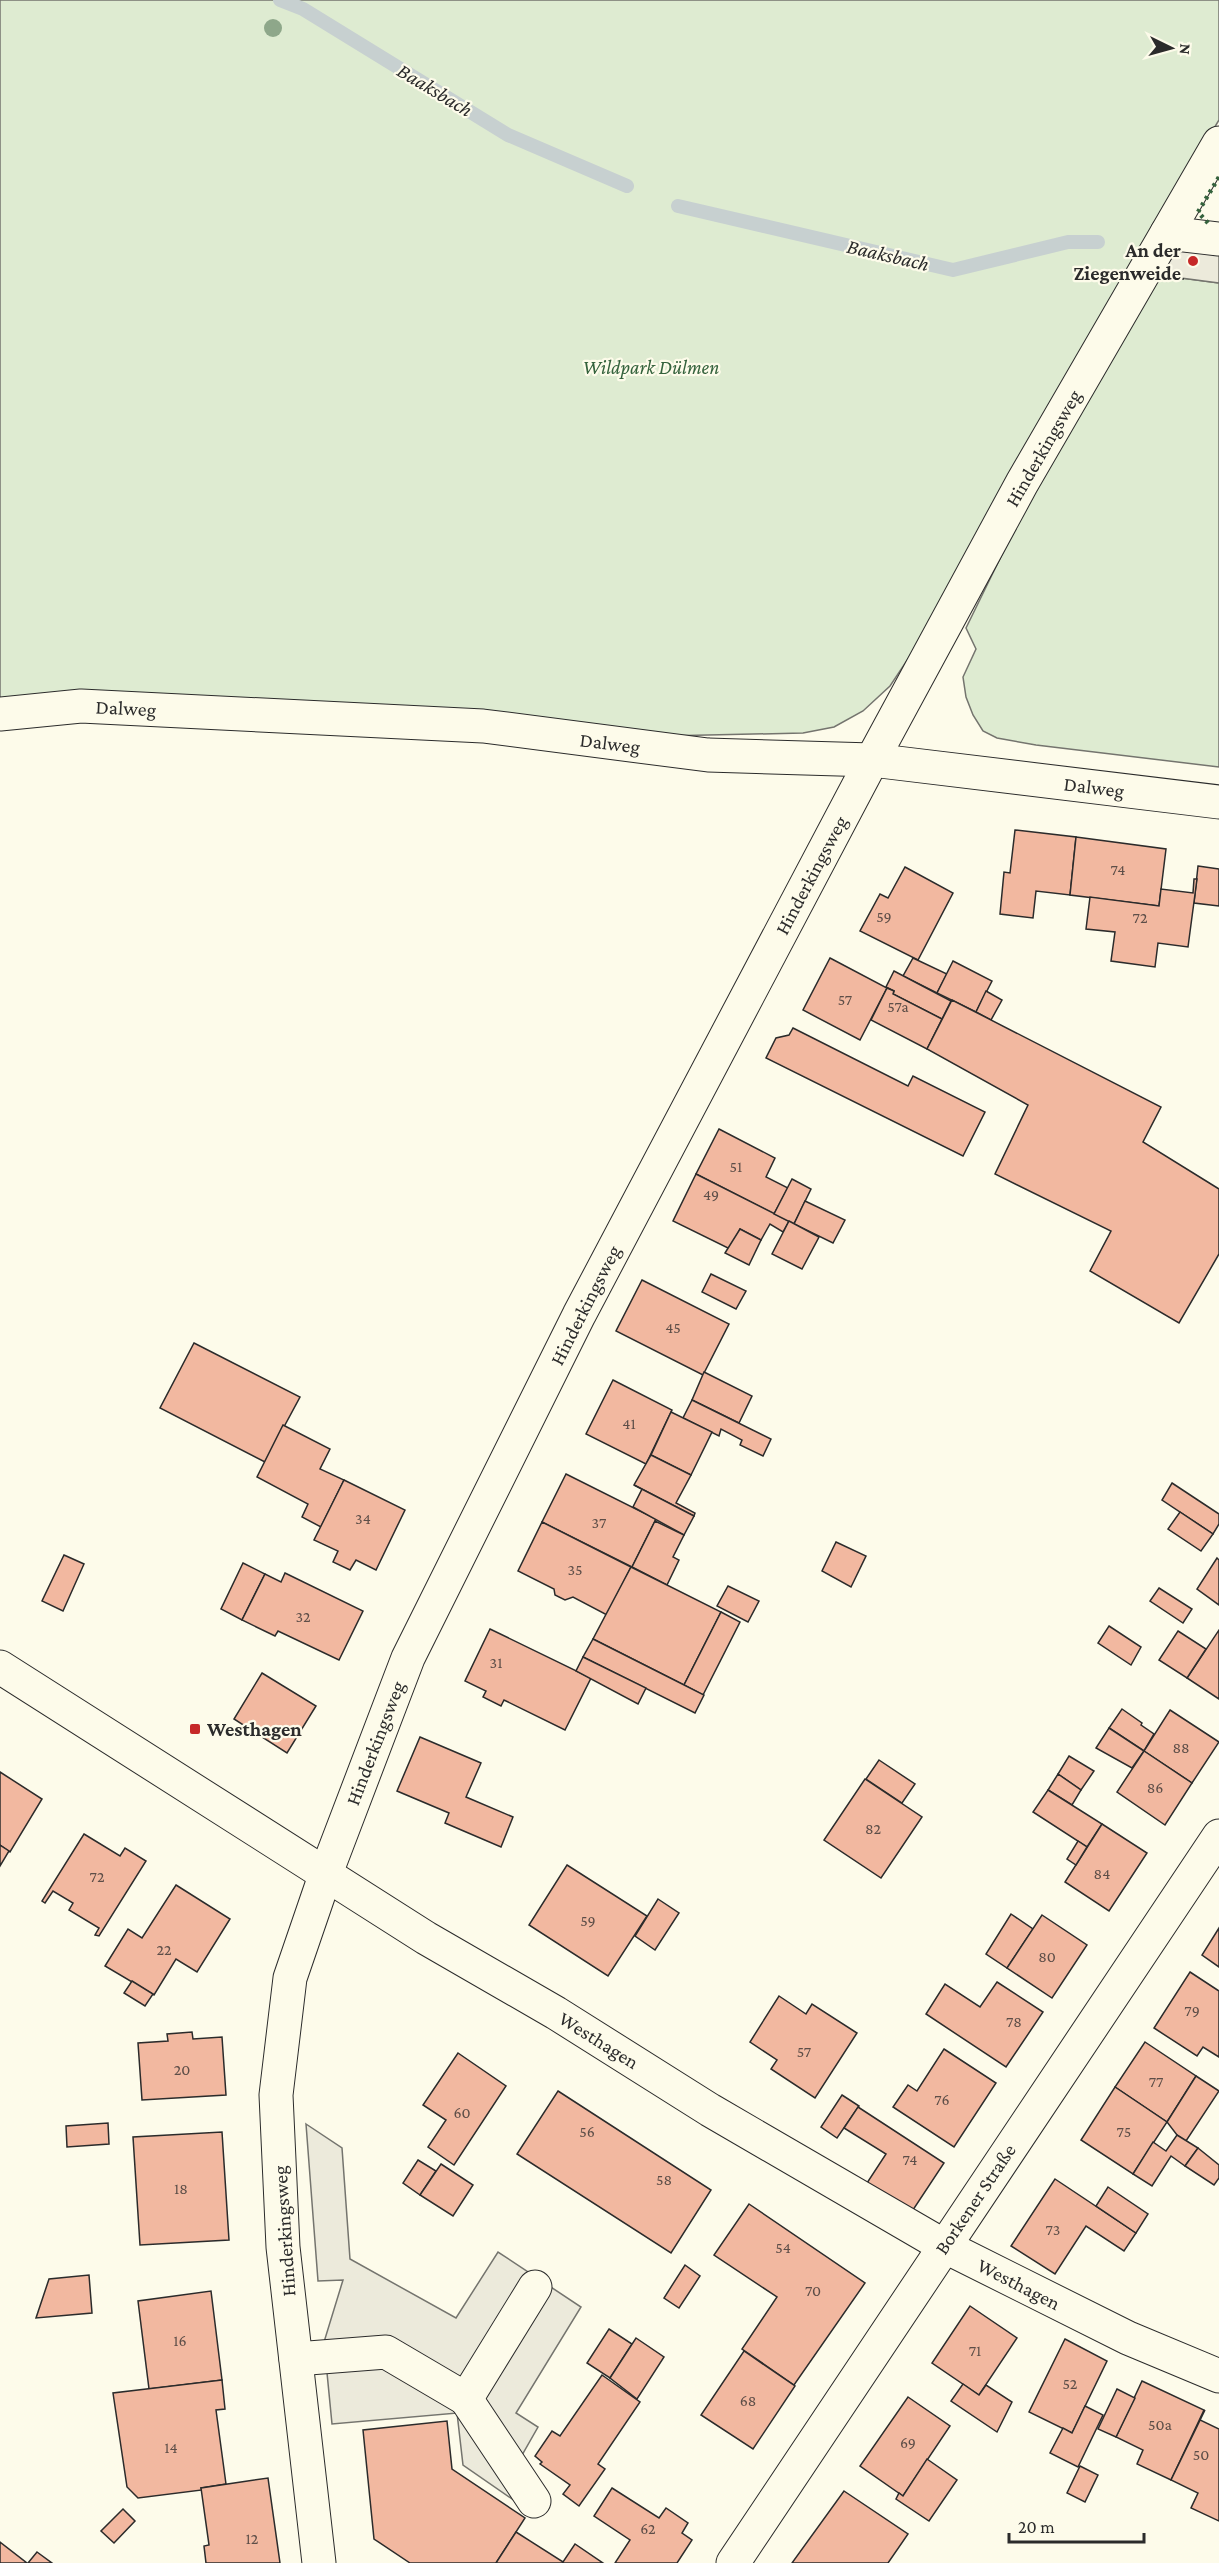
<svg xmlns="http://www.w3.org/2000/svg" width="1219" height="2563" font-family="'Crimson Pro',serif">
  <rect width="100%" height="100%" fill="#fdfbea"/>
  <g fill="#deebd1" stroke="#74746e" stroke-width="1.5">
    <path d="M0 0H1219V120L1145 243 928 629 890 686 863 711 834 727 803 733 663 736 0 700Z"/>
    <path d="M1158 275 1219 283V767L1036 745 997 738 983 731 973 715 966 697 963 677 976 649 966 628 1014 530Z"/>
  </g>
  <g fill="#eceadb" stroke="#74746e" stroke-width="1.5">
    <path d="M1177 242 1219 247V283L1158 275Z"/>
    <path d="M306 2124 342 2148 350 2259 456 2318 498 2252 581 2307 516 2413 538 2427 521 2457 528 2510 463 2465 457 2413 332 2424 324 2342 343 2280 318 2281Z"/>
  </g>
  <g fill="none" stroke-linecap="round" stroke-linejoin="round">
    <g stroke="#c7d0d0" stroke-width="14">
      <path d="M280 0 303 9 508 135 627 186"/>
      <path d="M678 206 953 270 1068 242H1098"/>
    </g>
  </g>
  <g fill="#f2b8a0" stroke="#2b2b2b" stroke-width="1.5">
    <path d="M1015 830 1076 837 1070 895 1036 891 1033 918 1000 914 1004 872 1010 873Z"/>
    <path d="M1076 837 1166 849 1159 906 1070 895Z"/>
    <path d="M1198 866 1219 869V906L1194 903Z"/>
    <path d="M905 867 953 893 918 960 860 931 880 894 888 898Z"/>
    <path d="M1194 879H1197L1188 947 1158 943 1155 967 1111 961 1115 932 1086 929 1090 897 1159 906 1161 889 1193 893Z"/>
    <path d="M830 958 887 988 860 1040 803 1010Z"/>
    <path d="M913 958 947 974 937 993 903 976Z"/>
    <path d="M953 961 992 981 976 1012 937 993Z"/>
    <path d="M894 971 951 1001 942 1019 893 994 894 991 886 987Z"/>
    <path d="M887 988 894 991 893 994 942 1019 927 1049 871 1020Z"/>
    <path d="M986 991 1002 1000 991 1020 976 1012Z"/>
    <path d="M952 1000 1161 1107 1143 1142 1219 1189V1254L1179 1323 1090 1271 1111 1231 995 1174 1028 1105 927 1049Z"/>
    <path d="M793 1028 908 1086 913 1076 985 1112 963 1156 766 1058 776 1038 789 1035Z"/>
    <path d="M719 1129 775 1158 766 1177 788 1188 774 1214 696 1174Z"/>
    <path d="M696 1174 789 1221 783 1232 770 1224 761 1240 740 1229 730 1249 673 1221Z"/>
    <path d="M792 1179 811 1189 794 1224 774 1214Z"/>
    <path d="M805 1201 845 1220 833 1243 794 1224Z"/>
    <path d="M789 1221 819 1237 802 1269 772 1254Z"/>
    <path d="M740 1229 761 1240 749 1265 725 1253Z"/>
    <path d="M711 1274 746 1291 736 1309 702 1292Z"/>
    <path d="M642 1280 729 1324 703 1375 616 1331Z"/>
    <path d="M194 1343 300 1397 265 1462 160 1408Z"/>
    <path d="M704 1372 752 1396 739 1423 692 1400Z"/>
    <path d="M613 1380 672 1410 646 1464 586 1434Z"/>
    <path d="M692 1400 771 1439 763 1456 740 1445 742 1440 721 1429 719 1436 683 1418Z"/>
    <path d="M671 1412 712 1432 691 1475 651 1455Z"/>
    <path d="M283 1425 330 1449 320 1469 344 1480 321 1527 302 1517 308 1504 257 1477Z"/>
    <path d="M651 1455 691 1475 676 1503 695 1513 694 1516 634 1485Z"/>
    <path d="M566 1474 656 1519 632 1567 542 1522Z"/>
    <path d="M344 1480 405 1510 376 1570 356 1560 350 1570 333 1562 338 1551 314 1540Z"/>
    <path d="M1172 1483 1219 1514V1524L1213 1534 1162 1500Z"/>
    <path d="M634 1485 694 1516 684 1535 633 1507 642 1489Z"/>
    <path d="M1180 1512 1213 1534 1201 1551 1168 1529Z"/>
    <path d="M655 1521 684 1535 673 1557 679 1560 667 1585 632 1567Z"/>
    <path d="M542 1522 631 1567 607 1615 573 1597 565 1600 555 1595 554 1589 518 1571Z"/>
    <path d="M836 1542 866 1556 851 1587 822 1571Z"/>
    <path d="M64 1555 84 1564 63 1611 42 1601Z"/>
    <path d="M1217 1558 1219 1560V1605L1197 1589Z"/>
    <path d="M243 1563 265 1574 242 1620 221 1609Z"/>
    <path d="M631 1567 721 1612 684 1685 593 1639Z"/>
    <path d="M285 1573 363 1611 339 1660 278 1631 275 1636 242 1620 265 1574 281 1582Z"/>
    <path d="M728 1586 759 1601 748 1622 717 1606Z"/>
    <path d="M1159 1588 1192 1609 1183 1623 1150 1601Z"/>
    <path d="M721 1612 740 1622 703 1695 684 1685Z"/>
    <path d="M1109 1626 1141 1647 1131 1665 1098 1643Z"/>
    <path d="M490 1629 591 1678 565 1730 504 1700 501 1706 483 1697 486 1691 465 1681Z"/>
    <path d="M1219 1630V1699L1187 1678Z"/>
    <path d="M1178 1631 1206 1649 1187 1678 1159 1660Z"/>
    <path d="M593 1639 704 1695 695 1713 583 1657Z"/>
    <path d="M583 1657 646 1688 638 1704 576 1671Z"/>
    <path d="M262 1673 316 1706 287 1753 234 1719Z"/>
    <path d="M1122 1709 1142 1723 1141 1725 1154 1734 1144 1751 1109 1728Z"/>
    <path d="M1170 1710 1219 1742 1192 1783 1144 1751Z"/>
    <path d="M1109 1728 1144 1751 1132 1768 1096 1748Z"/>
    <path d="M420 1737 481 1763 466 1797 513 1817 501 1847 445 1823 449 1813 397 1791Z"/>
    <path d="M1144 1751 1192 1783 1165 1825 1117 1792Z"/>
    <path d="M1069 1756 1094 1771 1081 1790 1058 1774Z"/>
    <path d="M879 1760 915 1784 902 1803 866 1779Z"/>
    <path d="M0 1772 42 1799 10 1852 0 1845Z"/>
    <path d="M1058 1774 1081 1790 1072 1805 1048 1790Z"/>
    <path d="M865 1779 922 1817 881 1878 824 1840Z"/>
    <path d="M1048 1790 1102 1824 1087 1847 1033 1812Z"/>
    <path d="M1102 1824 1147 1853 1109 1911 1065 1882Z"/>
    <path d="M84 1834 120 1856 125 1848 146 1861 99 1936 95 1935 99 1928 69 1910 73 1903 53 1891 45 1903 42 1901Z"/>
    <path d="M1078 1841 1087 1847 1076 1865 1067 1859Z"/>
    <path d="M0 1845 9 1851 0 1866Z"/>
    <path d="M567 1865 647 1916 608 1976 529 1925Z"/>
    <path d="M176 1885 230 1919 197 1972 176 1959 154 1995 105 1966 128 1929 142 1938Z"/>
    <path d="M658 1899 679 1913 655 1950 635 1936Z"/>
    <path d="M1011 1914 1033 1929 1007 1968 986 1954Z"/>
    <path d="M1042 1915 1087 1945 1052 1998 1007 1968Z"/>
    <path d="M1219 1928V1967L1202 1955Z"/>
    <path d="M1190 1972 1219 1991V2057L1203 2047 1197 2056 1154 2028Z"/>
    <path d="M132 1981 153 1994 145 2006 124 1993Z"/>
    <path d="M997 1982 1043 2012 1006 2067 926 2014 945 1984 980 2007Z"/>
    <path d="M779 1996 806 2014 812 2004 857 2033 815 2098 771 2069 777 2060 750 2042Z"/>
    <path d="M192 2032 193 2039 222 2037 226 2095 142 2100 138 2043 168 2041 167 2034Z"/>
    <path d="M1145 2042 1196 2076 1167 2122 1115 2087Z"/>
    <path d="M944 2049 996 2083 954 2147 893 2107 908 2085 917 2091Z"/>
    <path d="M458 2053 506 2086 454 2165 428 2147 446 2120 423 2105Z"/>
    <path d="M1196 2076 1219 2091 1186 2141 1177 2135 1167 2122Z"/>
    <path d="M1115 2087 1167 2122 1133 2174 1081 2140Z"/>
    <path d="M558 2091 711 2190 671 2253 517 2154Z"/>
    <path d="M842 2095 859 2106 837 2138 821 2127Z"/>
    <path d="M858 2107 944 2163 909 2216 865 2186 886 2154 844 2128Z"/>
    <path d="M108 2123 109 2144 67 2147 66 2126Z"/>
    <path d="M222 2132 229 2240 140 2245 133 2137Z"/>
    <path d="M1177 2135 1198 2148 1185 2166 1171 2156 1152 2186 1133 2174 1153 2142 1166 2151Z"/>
    <path d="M1198 2148 1219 2165V2178L1214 2185 1185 2166Z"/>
    <path d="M418 2160 436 2171 420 2195 403 2183Z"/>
    <path d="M441 2164 473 2185 453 2216 420 2195Z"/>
    <path d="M1055 2179 1136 2233 1124 2251 1086 2226 1055 2274 1011 2246Z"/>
    <path d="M1108 2187 1148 2214 1136 2233 1096 2206Z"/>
    <path d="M749 2204 865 2283 794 2385 742 2349 777 2297 714 2255Z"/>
    <path d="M685 2265 700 2276 679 2308 664 2298Z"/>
    <path d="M89 2275 92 2313 36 2318 49 2279Z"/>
    <path d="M211 2291 222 2380 149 2389 138 2301Z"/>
    <path d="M970 2306 1017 2338 979 2395 932 2363Z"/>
    <path d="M609 2329 632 2344 610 2378 587 2363Z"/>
    <path d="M636 2338 664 2357 637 2399 610 2378Z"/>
    <path d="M1065 2339 1107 2361 1072 2433 1029 2412Z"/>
    <path d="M744 2351 795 2386 753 2449 701 2415Z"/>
    <path d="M602 2375 640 2402 598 2464 605 2469 579 2506 563 2494 570 2485 540 2464 542 2462 535 2456 552 2431 560 2436Z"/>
    <path d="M222 2380 225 2409 216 2410 226 2484 201 2488 202 2490 138 2498 127 2487 113 2393Z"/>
    <path d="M1142 2381 1204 2410 1171 2480 1137 2464 1143 2450 1116 2437Z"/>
    <path d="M963 2384 979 2395 986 2385 1012 2402 997 2432 951 2401Z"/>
    <path d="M1117 2389 1135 2398 1116 2437 1098 2429Z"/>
    <path d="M908 2397 950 2426 903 2496 860 2466Z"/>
    <path d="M1085 2406 1103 2415 1078 2467 1050 2453 1063 2428 1072 2433Z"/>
    <path d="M1205 2410 1200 2420 1219 2429V2521L1191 2508 1198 2493 1171 2480Z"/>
    <path d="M447 2421 452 2469 525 2518 496 2563H410L374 2539 363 2430Z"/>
    <path d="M927 2459 957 2480 929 2521 896 2499 899 2493 903 2496Z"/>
    <path d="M1080 2466 1098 2475 1085 2502 1067 2493Z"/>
    <path d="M268 2478 280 2563H206L204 2546 209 2545 201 2488Z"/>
    <path d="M612 2488 659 2518 666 2508 688 2523 682 2533 692 2540 677 2563H615L630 2540 594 2516Z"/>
    <path d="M844 2491 908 2534 888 2563H792Z"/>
    <path d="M123 2509 135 2521 114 2543 101 2531Z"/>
    <path d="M516 2532 563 2562 575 2544 603 2563H496Z"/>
    <path d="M0 2542 27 2563H0Z"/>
    <path d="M37 2552 52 2563H28Z"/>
  </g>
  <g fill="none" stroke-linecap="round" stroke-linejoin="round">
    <g stroke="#2b2b2b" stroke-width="35">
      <g id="minor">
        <path d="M1167 233 1219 239"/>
        <path d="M0 714 81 706 483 726 708 755 872 760 1219 802"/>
        <path d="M0 1667 426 1938 556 2013 710 2110 944 2246 1128 2338 1219 2376"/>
        <path d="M296 2359 386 2352 466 2399 535 2287"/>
        <path d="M466 2399 534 2501"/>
        <path d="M319 2563 283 2247 276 2095 290 1978 326 1873 408 1658 579 1315 872 760 1022 483 1219 143"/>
        <path d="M733 2563 1219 1836"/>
      </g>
    </g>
    <use href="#minor" stroke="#fdfbea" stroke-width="33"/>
    <path stroke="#34623c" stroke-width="4.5" stroke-dasharray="3 4.5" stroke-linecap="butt" d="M1208 223 1198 212 1219 177"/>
    <path stroke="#2b2b2b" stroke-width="1.5" stroke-dasharray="8 3" stroke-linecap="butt" d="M1157 276 1184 279"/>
  </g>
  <circle fill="#8ea78a" cx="273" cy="28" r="9"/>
  <g fill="#c62828" stroke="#fdfbea" stroke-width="2">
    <circle cx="1193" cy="261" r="6"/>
    <rect x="189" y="1723" width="12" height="12" rx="3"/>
  </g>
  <g text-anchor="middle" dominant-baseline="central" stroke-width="4.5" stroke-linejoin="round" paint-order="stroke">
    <g font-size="16" fill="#5d4e48">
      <text x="1118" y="869">74</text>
      <text x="884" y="916">59</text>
      <text x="1140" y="917">72</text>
      <text x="845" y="999">57</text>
      <text x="898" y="1006">57a</text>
      <text x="736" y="1166">51</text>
      <text x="711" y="1194">49</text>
      <text x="673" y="1327">45</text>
      <text x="629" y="1423">41</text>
      <text x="363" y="1518">34</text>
      <text x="599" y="1522">37</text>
      <text x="575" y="1569">35</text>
      <text x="303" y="1616">32</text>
      <text x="496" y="1662">31</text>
      <text x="1181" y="1747">88</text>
      <text x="1155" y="1787">86</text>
      <text x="873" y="1828">82</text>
      <text x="1102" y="1873">84</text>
      <text x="97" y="1876">72</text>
      <text x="588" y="1920">59</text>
      <text x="164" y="1949">22</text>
      <text x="1047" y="1956">80</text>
      <text x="1192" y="2010">79</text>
      <text x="1014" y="2021">78</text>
      <text x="804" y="2051">57</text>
      <text x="182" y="2069">20</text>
      <text x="1156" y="2081">77</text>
      <text x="942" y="2099">76</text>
      <text x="462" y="2112">60</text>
      <text x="587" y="2131">56</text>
      <text x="1124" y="2131">75</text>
      <text x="910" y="2159">74</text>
      <text x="664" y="2179">58</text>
      <text x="181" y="2188">18</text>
      <text x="1053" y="2229">73</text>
      <text x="783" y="2247">54</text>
      <text x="813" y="2290">70</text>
      <text x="180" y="2340">16</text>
      <text x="975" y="2350">71</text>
      <text x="1070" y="2383">52</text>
      <text x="748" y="2400">68</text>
      <text x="1160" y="2424">50a</text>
      <text x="908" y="2442">69</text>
      <text x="171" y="2447">14</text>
      <text x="1201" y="2454">50</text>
      <text x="648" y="2528">62</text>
      <text x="252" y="2538">12</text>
    </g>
    <g font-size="20" font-weight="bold" fill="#2b2b2b" stroke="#fdfbea" text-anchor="end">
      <text x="1181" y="250">An der<tspan x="1181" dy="23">Ziegenweide</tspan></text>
      <text x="207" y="1729" text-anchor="start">Westhagen</text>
    </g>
    <g font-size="20" font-style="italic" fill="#34623c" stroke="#fdfbea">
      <text x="651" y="367">Wildpark Dülmen</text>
    </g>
    <g font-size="20" fill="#2b2b2b" stroke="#fdfbea">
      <text transform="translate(1043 448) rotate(-60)">Hinderkingsweg</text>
      <text transform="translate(126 708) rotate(3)">Dalweg</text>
      <text transform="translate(610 743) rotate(7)">Dalweg</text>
      <text transform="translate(1094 787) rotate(7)">Dalweg</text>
      <text transform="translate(811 875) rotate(-62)">Hinderkingsweg</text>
      <text transform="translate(585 1305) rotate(-63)">Hinderkingsweg</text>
      <text transform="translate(375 1743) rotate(-69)">Hinderkingsweg</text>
      <text transform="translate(599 2040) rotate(32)">Westhagen</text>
      <text transform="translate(975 2199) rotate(-56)">Borkener Straße</text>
      <text transform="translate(284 2231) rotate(-94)">Hinderkingsweg</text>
      <text transform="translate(1019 2284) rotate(27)">Westhagen</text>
    </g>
    <g font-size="21" font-style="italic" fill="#2b2b2b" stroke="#fdfbea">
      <text transform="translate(435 90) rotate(31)">Baaksbach</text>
      <text transform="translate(888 255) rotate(13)">Baaksbach</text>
    </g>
  </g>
  <g transform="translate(1171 48) rotate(95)" stroke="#fdfbea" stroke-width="4.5" paint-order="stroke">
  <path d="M0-4.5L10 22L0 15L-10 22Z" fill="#2b2b2b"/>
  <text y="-9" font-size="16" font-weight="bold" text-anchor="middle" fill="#2b2b2b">N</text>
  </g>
  <path d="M1009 2533v9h135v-9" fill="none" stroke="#2b2b2b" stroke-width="3"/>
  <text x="1018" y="2533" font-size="18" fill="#2b2b2b" stroke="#fdfbea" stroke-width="4.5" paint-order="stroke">20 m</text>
</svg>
